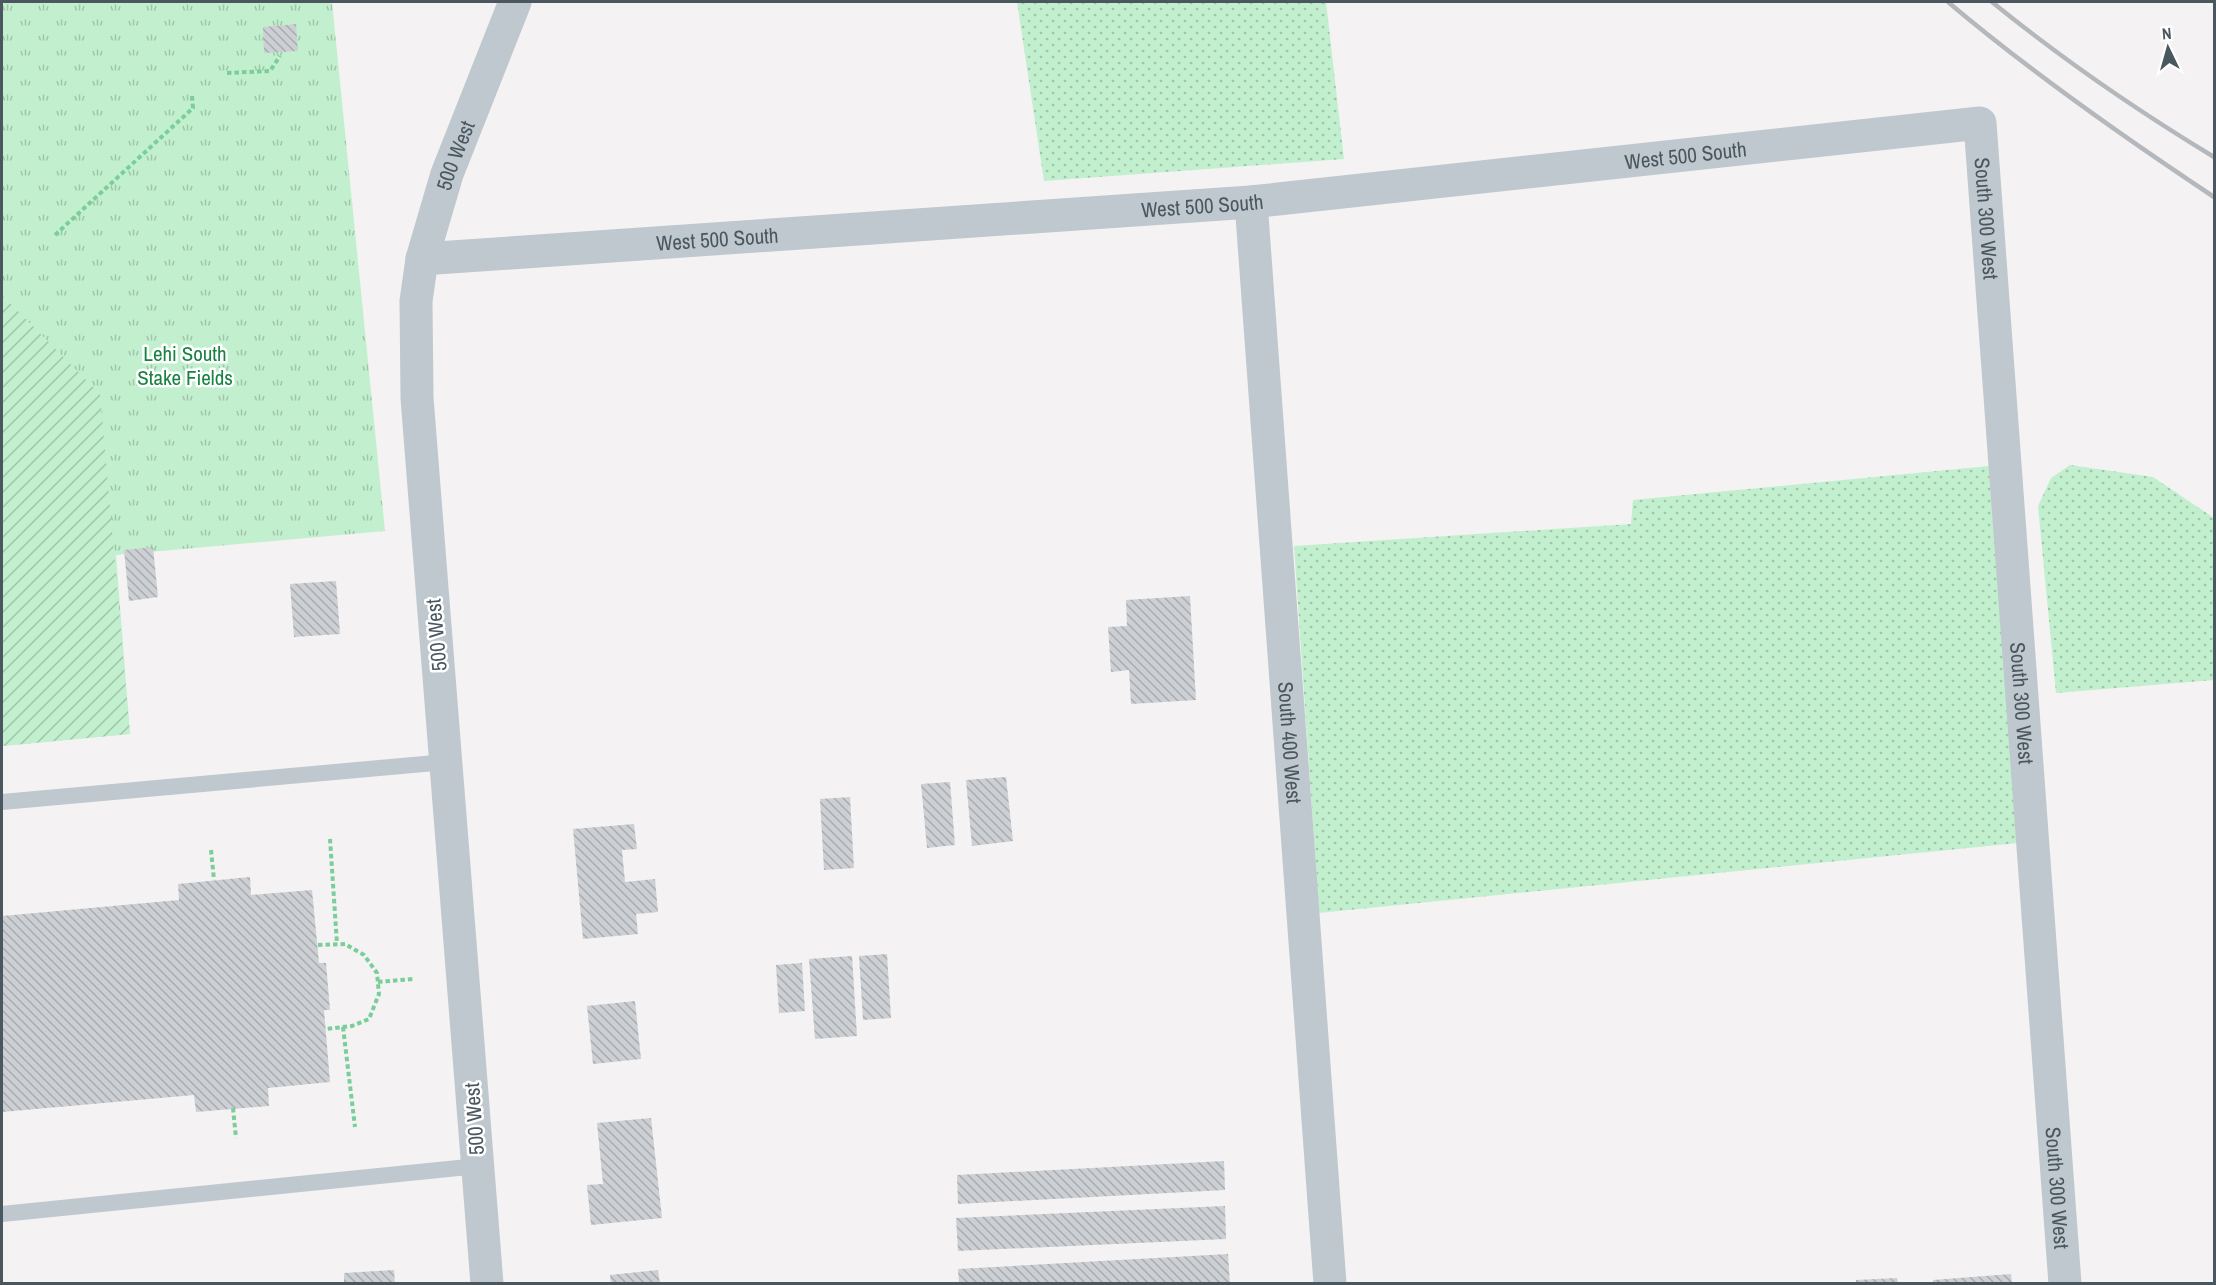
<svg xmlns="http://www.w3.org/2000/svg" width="2216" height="1285" font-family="'Archivo Narrow',sans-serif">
  <defs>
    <pattern id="grass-dots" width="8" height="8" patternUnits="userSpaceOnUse" patternTransform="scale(1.5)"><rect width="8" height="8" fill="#c2f0cf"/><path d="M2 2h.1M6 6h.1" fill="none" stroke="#a0c5ab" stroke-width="1.8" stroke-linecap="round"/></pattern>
    <pattern id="park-tufts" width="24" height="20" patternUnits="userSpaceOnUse" patternTransform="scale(1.5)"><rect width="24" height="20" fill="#c2f0cf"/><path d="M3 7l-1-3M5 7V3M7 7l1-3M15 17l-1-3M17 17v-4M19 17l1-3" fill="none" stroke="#a0c5ab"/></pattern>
    <pattern id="garden-furrows" width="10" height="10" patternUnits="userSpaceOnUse" patternTransform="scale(1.5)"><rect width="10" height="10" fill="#c2f0cf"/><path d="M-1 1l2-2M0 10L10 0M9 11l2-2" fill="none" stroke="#a0c5ab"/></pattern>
    <pattern id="building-back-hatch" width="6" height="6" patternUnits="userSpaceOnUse" patternTransform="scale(1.5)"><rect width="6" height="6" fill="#ccd0d4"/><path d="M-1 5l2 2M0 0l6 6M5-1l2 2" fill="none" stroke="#a8acaf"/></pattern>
  </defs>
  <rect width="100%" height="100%" fill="#f4f2f2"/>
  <g fill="url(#grass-dots)">
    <path d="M1017 2H1326L1344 159 1044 181Z"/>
    <path d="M2070 465 2153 477 2214 518V680L2056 693 2038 506 2051 478Z"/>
    <path d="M1989 466 2018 843 1319 913 1294 546 1631 524 1633 500Z"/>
  </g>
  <path fill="url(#park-tufts)" d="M2 2H332L385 531 116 555 130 734 2 746Z"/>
  <path fill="url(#garden-furrows)" d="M2 295 100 394 130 734 2 746Z"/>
  <g fill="url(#building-back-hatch)">
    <path d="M296 24 298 51 264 53 263 27Z"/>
    <path d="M153 547 158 597 129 601 124 550Z"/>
    <path d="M336 581 340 634 294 637 290 584Z"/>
    <path d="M1190 596 1196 700 1131 704 1129 670 1111 672 1108 627 1127 626 1126 600Z"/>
    <path d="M1006 777 1013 841 972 846 966 780Z"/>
    <path d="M950 782 955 845 927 848 921 784Z"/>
    <path d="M850 797 854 868 824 870 820 799Z"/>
    <path d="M634 824 637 849 622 850 625 882 655 879 658 912 636 914 638 934 583 939 573 829Z"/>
    <path d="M250 877 251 895 312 890 319 963H326L330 1010H324L330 1082 268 1088 269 1106 196 1112 194 1095 2 1112V916L179 900 178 884Z"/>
    <path d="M887 954 891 1018 863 1020 859 956Z"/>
    <path d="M852 956 857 1036 815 1039 809 959Z"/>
    <path d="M802 963 805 1011 779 1013 776 965Z"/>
    <path d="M635 1001 641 1059 593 1064 587 1006Z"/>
    <path d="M651 1118 662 1218 591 1225 587 1185 603 1184 597 1123Z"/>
    <path d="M1224 1161 1225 1190 958 1204 957 1175Z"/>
    <path d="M1225 1206 1226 1239 958 1251 956 1218Z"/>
    <path d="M1228 1254 1230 1284H959L958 1269Z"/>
    <path d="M394 1270 395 1284H344V1273Z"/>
    <path d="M658 1270 660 1284H611L610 1275Z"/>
    <path d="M2011 1274 2012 1284H1933V1280Z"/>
    <path d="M1897 1278 1898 1284H1856V1280Z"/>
  </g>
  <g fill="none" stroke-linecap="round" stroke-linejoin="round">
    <g stroke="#7ace9c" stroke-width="4" stroke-dasharray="4.5 3" stroke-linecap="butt">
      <path d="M227 73 270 71 280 56"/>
      <path d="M55 235 193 108 192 96"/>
      <path d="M330 839 337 944"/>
      <path d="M211 850 214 880"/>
      <path d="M318 945 345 944 364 955 377 973 379 994 369 1019 352 1026 326 1029"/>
      <path d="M378 982 413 979"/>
      <path d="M343 1027 355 1127"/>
      <path d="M233 1108 236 1138"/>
    </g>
    <g stroke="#bec8ce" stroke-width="16">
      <path d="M2 802 446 762"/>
      <path d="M2 1214 478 1166"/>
    </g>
    <g stroke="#bec8ce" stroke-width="33">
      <path id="s1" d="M1251 202 1330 1284"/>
      <path id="s2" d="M422 259 1251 202 1980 123 2065 1284"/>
    </g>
    <path stroke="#bec8ce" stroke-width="33" id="s3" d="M487 1284 417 398 416 301 422 259 447 174 515 2"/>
    <g stroke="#b4b8bc" stroke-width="4.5">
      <path d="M1948 2C2032 73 2122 136 2214 197"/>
      <path d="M1992 2C2061 58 2138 111 2214 157"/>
    </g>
  </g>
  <g text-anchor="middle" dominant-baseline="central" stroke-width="5" stroke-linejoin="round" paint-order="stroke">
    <g font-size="21" fill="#4a575f" stroke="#fff">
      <text stroke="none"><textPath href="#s3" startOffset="1137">500 West</textPath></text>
      <text stroke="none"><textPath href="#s2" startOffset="1268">West 500 South</textPath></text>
      <text stroke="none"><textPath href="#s2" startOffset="782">West 500 South</textPath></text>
      <text stroke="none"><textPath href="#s2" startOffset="1660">South 300 West</textPath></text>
      <text stroke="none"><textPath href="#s2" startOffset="296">West 500 South</textPath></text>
      <text transform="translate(436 635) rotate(-95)">500 West</text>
      <text stroke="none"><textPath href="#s2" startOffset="2146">South 300 West</textPath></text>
      <text stroke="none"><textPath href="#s1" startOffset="542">South 400 West</textPath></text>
      <text transform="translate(474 1119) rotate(-94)">500 West</text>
      <text stroke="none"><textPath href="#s2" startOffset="2632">South 300 West</textPath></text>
    </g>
    <g font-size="21" fill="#198243" stroke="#fff">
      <text x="185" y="353">Lehi South<tspan x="185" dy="24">Stake Fields</tspan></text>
    </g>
  </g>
  <rect width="2216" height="1285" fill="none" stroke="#4a575f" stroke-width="6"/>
  <g transform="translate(2168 48) rotate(355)" stroke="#ffffff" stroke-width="4.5" paint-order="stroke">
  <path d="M0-4.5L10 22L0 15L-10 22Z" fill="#4a575f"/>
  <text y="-9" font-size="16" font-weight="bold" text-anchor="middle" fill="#4a575f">N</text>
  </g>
</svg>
